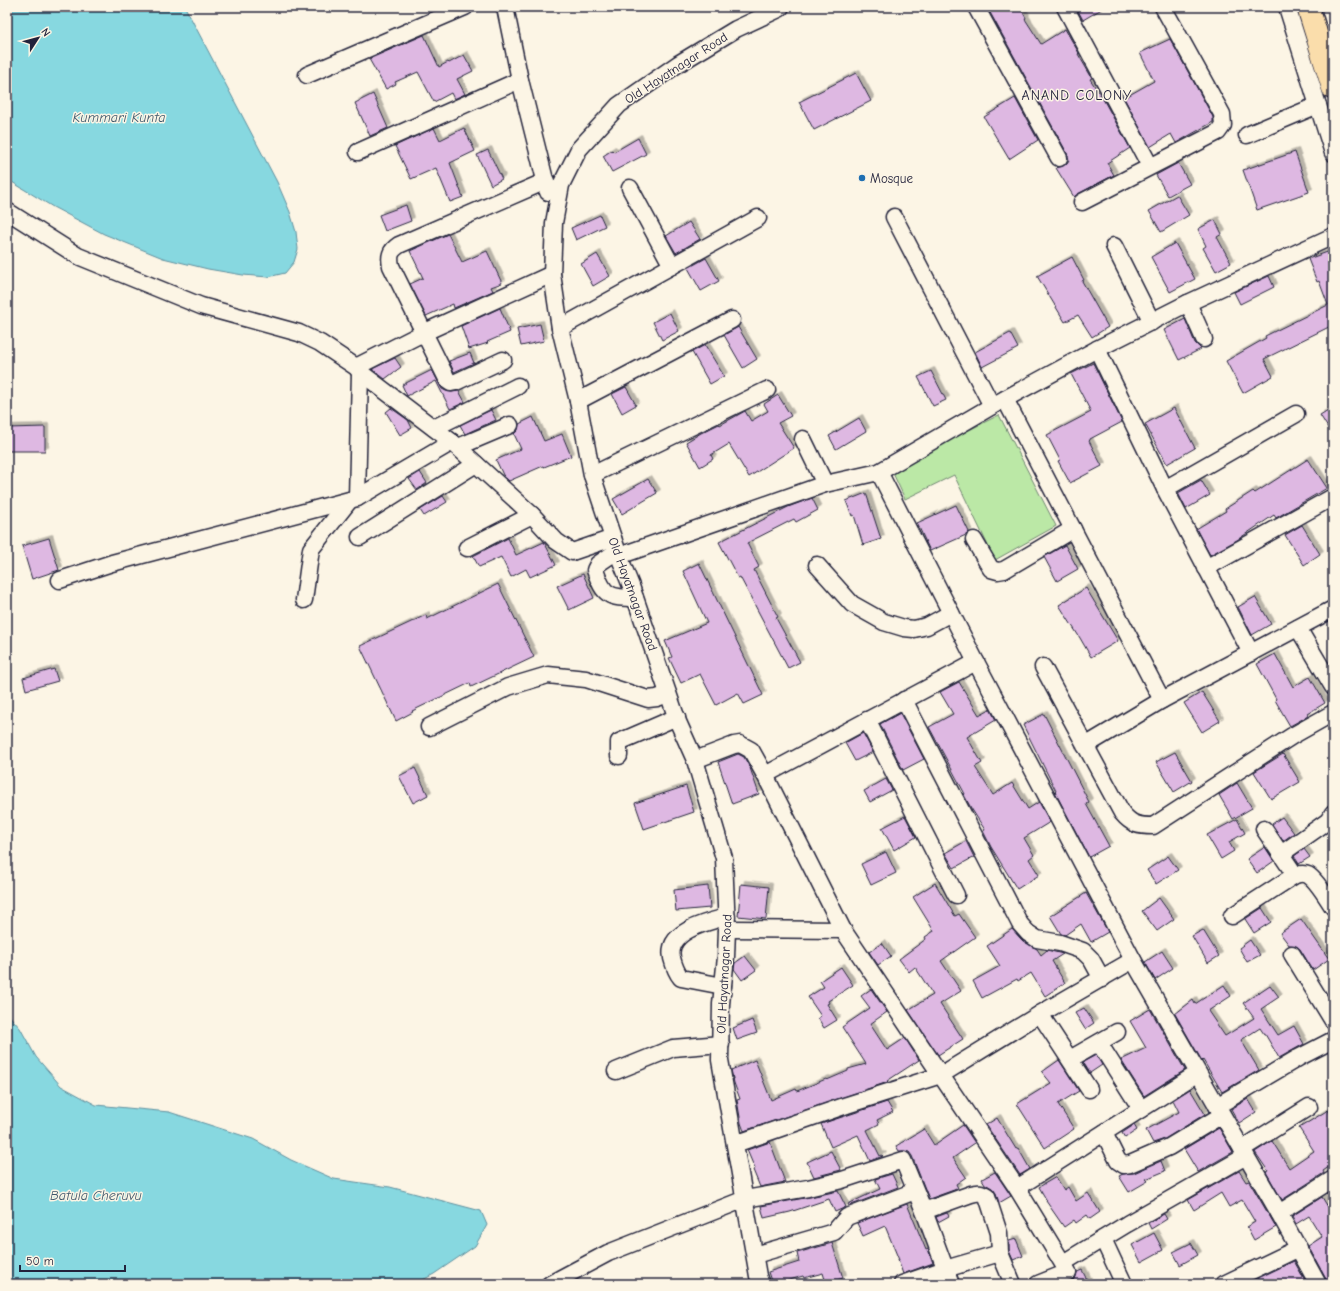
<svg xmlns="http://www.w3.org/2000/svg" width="1340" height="1291" font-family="'Comic Neue',sans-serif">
  <defs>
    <filter id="shadow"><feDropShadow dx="3.5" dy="-3.5" stdDeviation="0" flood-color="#0004"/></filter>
  </defs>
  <rect width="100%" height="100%" fill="#fcf5e5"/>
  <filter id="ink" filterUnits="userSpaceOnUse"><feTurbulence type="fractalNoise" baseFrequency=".025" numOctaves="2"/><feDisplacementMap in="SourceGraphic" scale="8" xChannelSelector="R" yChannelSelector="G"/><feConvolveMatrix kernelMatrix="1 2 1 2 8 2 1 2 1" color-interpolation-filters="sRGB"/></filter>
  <g filter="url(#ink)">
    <path fill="#bbe8a6" stroke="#6e8570" d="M999 415 1056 526 995 560 954 475 905 499 891 469Z"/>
    <g fill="#87d8e0" stroke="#5f8f9e">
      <path d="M7 7H185L277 182 290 212 296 232 298 249 294 262 285 273 268 277 243 275 208 269 163 258 104 234 53 207 7 179Z"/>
      <path d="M7 1013 20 1028 36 1057 61 1086 96 1105 169 1112 253 1139 291 1160 334 1179 390 1187 481 1211 487 1225 475 1246 434 1274 415 1284H7Z"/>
    </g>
    <g fill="#deb8e2" stroke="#22223b" filter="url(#shadow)">
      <path d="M987 7H1020L1026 18 1025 19 1041 44 1065 29 1079 53 1078 54 1092 78 1090 79 1103 99 1130 148 1107 163 1114 175 1078 194 1074 197 1056 168 1063 166 1067 163 1069 160 1067 153Z"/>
      <path d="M1076 7H1105L1083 20Z"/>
      <path d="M424 35 439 67 448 62 449 63 464 55 473 71 457 79 465 94 454 99 451 93 434 102 418 72 395 82 396 84 386 89 369 59Z"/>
      <path d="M1170 39 1213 117V122L1176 143 1171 134 1150 147 1124 98 1154 81 1140 53Z"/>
      <path d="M856 73 871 101 814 130 799 102Z"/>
      <path d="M373 94 388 128 370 136 355 103Z"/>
      <path d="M1015 98 1038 140 1009 159 984 117Z"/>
      <path d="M434 128 440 140 464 128 475 151 450 163 463 197 450 202 436 168 411 179 395 146Z"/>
      <path d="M638 138 646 154 612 172 603 156 612 150 614 152Z"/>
      <path d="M488 150 502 179 491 185 477 155Z"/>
      <path d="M1295 152 1309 192 1257 210 1243 170Z"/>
      <path d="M1178 163 1190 184 1168 196 1156 175Z"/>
      <path d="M1177 195 1189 215 1161 232 1149 211Z"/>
      <path d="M406 205 411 221 385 231 379 215Z"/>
      <path d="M600 215 605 226 576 240 571 228Z"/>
      <path d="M1215 220 1222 234 1217 237 1231 263 1216 271 1203 248 1206 246 1198 229Z"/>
      <path d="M689 222 700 239 676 253 666 236Z"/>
      <path d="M448 234 462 262 487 251 502 283 491 287 493 291 454 308 453 304 426 316 410 284 423 278 410 251Z"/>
      <path d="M1175 243 1195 279 1170 292 1151 257Z"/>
      <path d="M1333 250V325L1264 359 1273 376 1243 393 1226 361 1266 338 1265 336 1328 305 1319 281 1317 282 1308 259Z"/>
      <path d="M597 254 610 276 593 286 581 264Z"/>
      <path d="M1072 257 1084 280 1082 281 1108 327 1092 337 1078 315 1065 322 1037 276Z"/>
      <path d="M706 258 719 281 701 291 688 268Z"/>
      <path d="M1269 276 1274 287 1240 304 1234 292Z"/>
      <path d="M500 308 510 332 487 342 488 343 469 349 461 326Z"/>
      <path d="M670 313 679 331 662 340 653 322Z"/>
      <path d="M1185 319 1195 343 1201 349 1179 360 1164 330Z"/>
      <path d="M540 324 544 341 521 346 517 329Z"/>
      <path d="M738 327 757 359 743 368 724 335Z"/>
      <path d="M1010 333 1018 348 982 367 975 352Z"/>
      <path d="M705 345 724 376 710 384 692 352Z"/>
      <path d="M470 353 474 363 454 372 449 361Z"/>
      <path d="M395 358 401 367 385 379 372 369Z"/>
      <path d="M1093 363 1122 422 1090 439V440L1089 441 1102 466 1070 483 1058 461 1060 460 1047 435 1091 412 1071 374Z"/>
      <path d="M432 370 442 389 446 391 452 392 459 391 465 402 450 409 436 381 407 396 402 385Z"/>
      <path d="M931 371 946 400 933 406 918 377Z"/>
      <path d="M626 387 636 405 622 413 612 394Z"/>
      <path d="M778 395 791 416 778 423 794 448 749 477 729 444 711 455 713 459 700 467 686 442 701 433 719 424 720 425 745 411 751 421 768 411 764 404Z"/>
      <path d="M1333 407V436L1320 415Z"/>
      <path d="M391 408 408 420 412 428 400 435 386 412Z"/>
      <path d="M1174 408 1195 448 1167 464 1145 424Z"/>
      <path d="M491 410 496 420 465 434 460 425Z"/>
      <path d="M533 417 544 441 562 434 571 456 544 467 543 466 509 481 503 475 496 460 521 449 514 434 518 430 519 424Z"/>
      <path d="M859 418 866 431 836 449 829 436Z"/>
      <path d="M45 427V451H7V428Z"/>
      <path d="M1308 459 1327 488 1276 518 1274 515 1237 540 1210 555 1196 529 1226 511 1225 509 1253 491 1255 493Z"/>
      <path d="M420 472 427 483 417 490 409 479Z"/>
      <path d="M648 479 657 493 622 514 613 499Z"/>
      <path d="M1201 480 1210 495 1186 509 1178 493Z"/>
      <path d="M866 493 881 539 863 545 854 515 852 516 846 501Z"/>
      <path d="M443 496 447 502 424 516 420 510Z"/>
      <path d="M812 498 818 510 796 522 794 519 747 543 759 567 754 570 778 617 776 618 800 662 788 668 740 577 738 578 719 542 788 507Z"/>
      <path d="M956 505 969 532 966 535 930 551 917 523Z"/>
      <path d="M1302 525 1320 554 1304 565 1285 535Z"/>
      <path d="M49 538 59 570 32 579 22 546Z"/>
      <path d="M508 538 516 555 544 542 556 565 530 577 526 569 511 577 501 557 479 567 473 556Z"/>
      <path d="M1065 545 1078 569 1057 581 1044 557Z"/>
      <path d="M699 563 763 695 744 704 738 693 716 705 700 674 681 683 669 658 672 657 665 641 707 623 683 571Z"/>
      <path d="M583 574 594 598 569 610 557 586Z"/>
      <path d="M498 584 534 657 471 687 470 683 412 711 413 712 396 721 360 646 426 615 427 619Z"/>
      <path d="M1086 588 1118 641 1091 657 1080 638 1059 605Z"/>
      <path d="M1255 597 1271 624 1252 635 1238 607Z"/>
      <path d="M1275 654 1293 687 1310 677 1325 703 1307 714 1308 716 1290 726 1275 700 1276 699 1257 664Z"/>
      <path d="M54 669 58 681 26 690 23 678Z"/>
      <path d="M959 682 979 715 990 709 996 720 967 737 982 763 975 767 993 795 1012 783 1028 809 1039 802 1050 822 1024 838 1034 855 1029 859 1039 875 1017 889 991 847 983 831 985 830 971 808 964 795 965 794 929 727 953 714 940 692Z"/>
      <path d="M1202 692 1220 721 1202 732 1184 703Z"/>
      <path d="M900 713 924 759 903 770 880 724Z"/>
      <path d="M1044 714 1089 802 1086 804 1109 846 1089 857 1055 792 1056 791 1023 725Z"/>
      <path d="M863 733 873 752 855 761 845 743Z"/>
      <path d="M1175 752 1192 781 1174 792 1156 762Z"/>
      <path d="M738 754 744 757 750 768 759 794 732 804 718 762Z"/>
      <path d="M1283 754 1300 782 1271 799 1254 772Z"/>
      <path d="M415 768 428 795 413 803 399 776Z"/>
      <path d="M886 779 892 790 870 802 864 791Z"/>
      <path d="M1237 783 1252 808 1233 819 1219 795Z"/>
      <path d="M686 786 694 812 644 829 635 803Z"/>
      <path d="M905 816 916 837 894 850 882 828Z"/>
      <path d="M1282 817 1294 833 1283 841 1272 824Z"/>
      <path d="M1237 819 1245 833 1229 842 1234 851 1221 859 1207 835Z"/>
      <path d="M966 841 974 857 954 868 945 853Z"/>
      <path d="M1265 847 1274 861 1257 873 1247 859Z"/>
      <path d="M1304 849 1310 857 1299 864 1294 856Z"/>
      <path d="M886 852 896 873 871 885 861 864Z"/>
      <path d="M1168 856 1178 870 1156 884 1147 870Z"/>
      <path d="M935 883 955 916 959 914 975 937 941 961 961 991 940 1004 963 1039 938 1055 908 1010 933 995 915 967 909 972 899 959 926 939 925 937 934 931 913 897Z"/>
      <path d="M741 884 769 887 766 919 738 916Z"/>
      <path d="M708 886 710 908 676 911 674 890Z"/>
      <path d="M1086 893 1108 932 1091 942 1081 924 1065 935 1061 934 1050 916Z"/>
      <path d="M1159 898 1174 919 1157 931 1142 911Z"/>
      <path d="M1262 908 1271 922 1254 933 1245 919Z"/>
      <path d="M1301 919 1329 959 1313 970 1300 949 1296 946 1289 945 1280 933Z"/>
      <path d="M1012 929 1023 941 1037 949 1041 955 1047 950 1063 954 1052 961 1065 983 1045 996 1031 973 1018 981 1017 979 982 998 973 981 1000 966 987 946Z"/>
      <path d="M1203 930 1219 956 1208 963 1192 936Z"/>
      <path d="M1250 940 1260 955 1247 962 1239 948Z"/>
      <path d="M882 943 891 956 878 965 869 952Z"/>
      <path d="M1162 951 1173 968 1155 980 1145 962Z"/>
      <path d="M745 956 756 970 742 980 734 969 735 963Z"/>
      <path d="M841 967 853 985 828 1001 829 1003 827 1004 837 1020 824 1028 818 1018 821 1016 808 997 824 987 820 981Z"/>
      <path d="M1224 985 1231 996 1208 1011 1225 1036 1254 1018 1243 1003 1270 985 1279 997 1261 1009 1278 1035 1294 1026 1304 1044 1279 1058 1265 1034H1264L1260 1028 1241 1040 1259 1070 1222 1092 1203 1060 1202 1061 1175 1014 1193 1000 1195 1004Z"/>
      <path d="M871 989 887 1012 870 1024 887 1050 905 1038 919 1060 887 1081 888 1082 744 1131 741 1123 737 1100 740 1099 734 1083 731 1070 755 1060 771 1100 796 1089 797 1091 826 1079 827 1080 848 1071V1069L866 1064 842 1027 870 1008 861 996Z"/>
      <path d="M1084 1008 1094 1023 1085 1029 1075 1013Z"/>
      <path d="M1150 1009 1185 1070 1144 1096 1121 1060 1146 1048 1130 1021Z"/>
      <path d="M752 1020 757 1033 737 1040 733 1028Z"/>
      <path d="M1096 1055 1102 1065 1090 1073 1083 1062Z"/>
      <path d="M1059 1060 1079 1091 1058 1104 1074 1129 1045 1148 1017 1104 1051 1083 1042 1072Z"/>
      <path d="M1190 1089 1205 1114 1165 1139 1153 1143 1146 1130 1179 1112 1173 1100Z"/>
      <path d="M1248 1099 1256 1112 1239 1123 1231 1109Z"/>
      <path d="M887 1102 893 1112 877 1120 879 1124 867 1130 880 1156 882 1155 883 1156 870 1161 858 1135 831 1147 821 1124Z"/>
      <path d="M1328 1110 1333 1118V1164L1323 1171 1324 1173 1282 1200 1266 1172 1268 1171 1255 1152 1272 1141 1289 1168 1314 1151 1299 1128Z"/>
      <path d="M997 1118 1016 1149 1018 1148 1030 1169 1020 1175 986 1125Z"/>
      <path d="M963 1125 975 1143 953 1158 966 1177 956 1184 958 1188 954 1190 929 1199 912 1156 909 1152 905 1151H899L896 1146 924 1129 934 1145Z"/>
      <path d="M1134 1125 1137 1130 1125 1138 1122 1133Z"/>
      <path d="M1219 1128 1233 1152 1198 1172 1184 1149Z"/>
      <path d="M770 1142 785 1182 760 1187 753 1170 755 1169 747 1150Z"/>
      <path d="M831 1151 841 1170 814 1177 807 1162Z"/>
      <path d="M1161 1161 1165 1171 1146 1179 1148 1181 1129 1192 1119 1176 1123 1174 1134 1173Z"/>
      <path d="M1239 1171 1246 1182 1249 1181 1276 1227 1254 1240 1247 1227 1255 1222 1242 1200 1229 1207 1221 1193 1194 1210 1188 1200Z"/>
      <path d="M995 1172 1011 1196 999 1203 996 1193 992 1188 985 1184 982 1179Z"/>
      <path d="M892 1174 898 1187 849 1206 848 1204 880 1189 875 1179Z"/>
      <path d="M1056 1177 1064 1190 1068 1187 1076 1201 1088 1193 1100 1212 1090 1219 1087 1215 1076 1223 1074 1220 1064 1227 1046 1201H1047L1039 1187Z"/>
      <path d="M838 1191 846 1207 835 1212 829 1199 790 1212 764 1218 761 1206 810 1197Z"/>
      <path d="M1322 1197 1328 1207 1333 1204V1284H1327L1326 1279 1308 1246 1322 1237 1309 1216 1296 1224 1292 1216Z"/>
      <path d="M907 1204 926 1250 928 1249 933 1263 903 1274 898 1260H899L885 1226 863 1236 857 1223Z"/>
      <path d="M947 1213 949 1216 938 1222 936 1217Z"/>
      <path d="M1164 1214 1167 1219 1151 1229 1148 1223Z"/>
      <path d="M1154 1233 1163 1250 1141 1262 1132 1245Z"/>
      <path d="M1016 1239 1023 1256 1013 1260 1009 1251V1241Z"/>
      <path d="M832 1243 843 1278 826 1283 823 1273 804 1278 803 1276 776 1284H772L768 1272 799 1262 797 1253Z"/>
      <path d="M1191 1243 1198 1255 1180 1265 1173 1252Z"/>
      <path d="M1294 1261 1307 1284H1246Z"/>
      <path d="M1082 1270 1089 1284H1064L1072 1281 1076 1277 1077 1272Z"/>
    </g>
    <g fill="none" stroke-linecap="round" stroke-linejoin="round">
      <g stroke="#22223b" stroke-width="19">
        <g id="minor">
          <path d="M505 7 520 80 548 192"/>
          <path d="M976 7 1059 158"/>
          <path d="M1065 7 1150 166"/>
          <path d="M1287 7 1333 153"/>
          <path d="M307 75 465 7"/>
          <path d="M1247 135 1318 105"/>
          <path d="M358 152 520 80"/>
          <path d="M630 188 672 266"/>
          <path d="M1082 202 1218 132 1223 125 1222 114 1163 7"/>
          <path d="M7 211 78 256 201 306 299 333 320 343 356 367 360 372 452 442 532 515 556 541 572 552 613 538"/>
          <path d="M894 217 992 406"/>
          <path d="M1114 246 1152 322"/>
          <path d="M1188 303 1204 339"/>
          <path d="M560 328 758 218"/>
          <path d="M1097 349 1165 489 1251 653"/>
          <path d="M503 360 456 382 451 383 448 381 391 266C389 256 390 251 399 245L546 181"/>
          <path d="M356 367 423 333 552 274"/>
          <path d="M1005 399 1162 700"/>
          <path d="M578 401 732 320"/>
          <path d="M434 428 518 386"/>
          <path d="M803 439 825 484"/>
          <path d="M458 447 510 425"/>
          <path d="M879 472 976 662 1133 960 1279 1213 1318 1284"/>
          <path d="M592 475 767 390"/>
          <path d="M1165 489 1296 414"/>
          <path d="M357 498 360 372"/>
          <path d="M360 537 476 464"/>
          <path d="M974 540 991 569 998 571 1004 570 1073 529"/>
          <path d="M467 548 532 515"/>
          <path d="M617 551 598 564 595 570C604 596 609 598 635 598"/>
          <path d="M619 556 825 484 879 472 992 406 1097 349 1188 303 1333 236"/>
          <path d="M817 565 852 604 884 622 904 628 914 629 927 626 951 613"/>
          <path d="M1206 568 1331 498"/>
          <path d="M60 580 112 563 357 498 452 442"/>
          <path d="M304 600 311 549 349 501"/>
          <path d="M1298 628 1333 687"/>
          <path d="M1043 667 1122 813C1132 825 1139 826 1153 826L1292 736 1333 713"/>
          <path d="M904 700 1020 924 1028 933 1037 939 1060 943 1083 951 1091 959 1102 979"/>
          <path d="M867 720 956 895"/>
          <path d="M429 727 508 687 548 675 586 679 648 699 657 698 668 694"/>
          <path d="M1085 746 1162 700 1333 609"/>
          <path d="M619 756V742L677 717"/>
          <path d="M695 760 734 745 740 744 751 750 765 775 843 930 1017 1188 1068 1272 1038 1284"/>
          <path d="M765 775 976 662"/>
          <path d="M1264 829 1295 875"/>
          <path d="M1281 854 1328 821 1333 813"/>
          <path d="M1232 916 1295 875C1299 874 1304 873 1308 875 1315 879 1328 899 1333 907"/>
          <path d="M727 929 843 930"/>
          <path d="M1292 954 1333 1021"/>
          <path d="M723 986 681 978C676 972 674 966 672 958 666 931 707 922 727 917"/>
          <path d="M1040 1014 1089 1089"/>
          <path d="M1099 1043 1141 1109"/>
          <path d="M1070 1059 1117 1032"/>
          <path d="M616 1071 673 1048 721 1044"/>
          <path d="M1217 1106 1298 1058 1333 1040"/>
          <path d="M1104 1133 1118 1161 1124 1165 1130 1164 1169 1147 1222 1115"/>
          <path d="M735 1144 847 1105 941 1075 1040 1014 1133 960"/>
          <path d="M1242 1149 1309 1107"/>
          <path d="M1017 1188 1198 1073"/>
          <path d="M924 1211 971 1194C978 1192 981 1192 987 1196L999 1233 1000 1253"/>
          <path d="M1279 1213 1333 1179"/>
          <path d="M1103 1239 1124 1284"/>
          <path d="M755 1255 834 1232 847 1217 915 1191"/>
          <path d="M1063 1263 1127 1224 1246 1156"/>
          <path d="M550 1284 608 1253 745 1199 808 1188 842 1180 903 1160 924 1211 951 1284"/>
          <path d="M761 1284 758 1276 720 1060 721 1004 726 957 727 929 724 858 695 760 678 722 631 586 619 556 592 475 578 401 560 328 552 274 554 223 561 185 579 149 619 105 678 64 736 29 779 9 781 7"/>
          <path d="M902 1284 945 1269 1000 1253 1013 1284"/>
          <path d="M1224 1284 1299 1248"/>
        </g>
      </g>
      <g stroke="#22223b" stroke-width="25">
        <path id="highway" d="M1308 7 1333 88"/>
      </g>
      <use href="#minor" stroke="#fcf5e5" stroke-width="16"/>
      <use href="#highway" stroke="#faddab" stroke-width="22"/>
    </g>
  </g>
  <circle fill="#1f6fb2" stroke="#fcf5e5" stroke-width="1.5" cx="862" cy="178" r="4"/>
  <g text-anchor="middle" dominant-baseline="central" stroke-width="3" stroke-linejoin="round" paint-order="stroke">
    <g font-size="13" fill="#22223b" stroke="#fcf5e5">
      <text transform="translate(676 68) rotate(-33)">Old Hayatnagar Road</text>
      <text transform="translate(633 594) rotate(70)">Old Hayatnagar Road</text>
      <text transform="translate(724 974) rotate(-87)">Old Hayatnagar Road</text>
    </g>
    <g font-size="13" fill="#22223b" stroke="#fcf5e5" text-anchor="start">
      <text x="870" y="178">Mosque</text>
    </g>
    <g font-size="14" letter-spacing="1" fill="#22223b" stroke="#fcf5e5">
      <text x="1077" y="95">ANAND COLONY</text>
    </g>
    <g font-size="14" font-style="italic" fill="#40596d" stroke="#fcf5e5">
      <text x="119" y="117">Kummari Kunta</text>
      <text x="96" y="1195">Batula Cheruvu</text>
    </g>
  </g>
  <rect width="1340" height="1291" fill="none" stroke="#fcf5e5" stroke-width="24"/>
  <rect x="12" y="12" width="1316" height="1267" fill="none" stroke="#22223b" stroke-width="1.5" filter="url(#ink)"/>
  <g transform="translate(38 38) rotate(54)" stroke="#fcf5e5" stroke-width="3" paint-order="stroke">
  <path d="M0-3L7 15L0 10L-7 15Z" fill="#22223b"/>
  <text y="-6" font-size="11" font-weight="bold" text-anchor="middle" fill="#22223b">N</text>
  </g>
  <path d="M20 1265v6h105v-6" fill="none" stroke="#22223b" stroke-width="2"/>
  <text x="26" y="1265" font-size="12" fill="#22223b" stroke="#fcf5e5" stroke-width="3" paint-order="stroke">50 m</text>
</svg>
